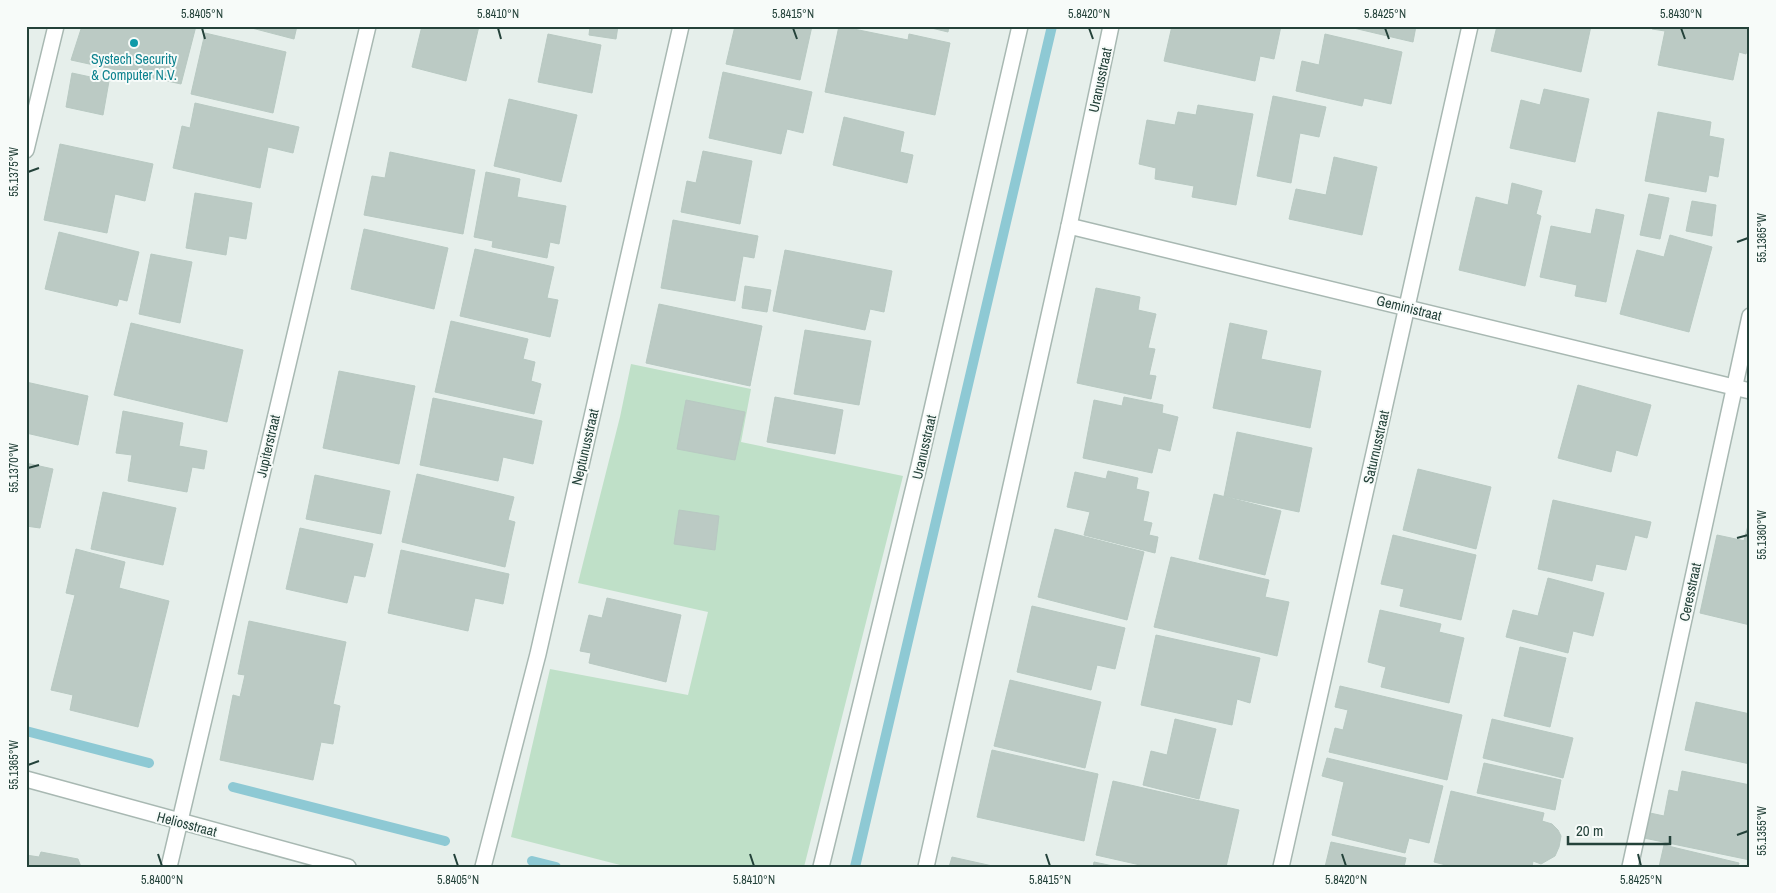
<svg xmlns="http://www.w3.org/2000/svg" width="1776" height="893" font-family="'Archivo Narrow',sans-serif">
  <rect width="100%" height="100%" fill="#e6efeb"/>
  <path fill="#bfe0c8" d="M631 364 751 389 741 442 903 476 804 867H628L511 837 550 669 688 695 708 612 578 583 620 417Z"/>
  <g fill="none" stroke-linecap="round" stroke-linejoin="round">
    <g stroke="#8ec9d4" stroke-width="10">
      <path d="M26 731 149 763"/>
      <path d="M233 787 445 841"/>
      <path d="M532 861 556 867"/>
      <path d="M855 867 1052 26"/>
    </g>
  </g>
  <g fill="#bbcac4" stroke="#b8c9c2">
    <path d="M82 26H196L181 84 71 60Z"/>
    <path d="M244 26H297L294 39Z"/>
    <path d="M422 26H479L466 81 412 67Z"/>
    <path d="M590 26H618L616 39 589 35Z"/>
    <path d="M735 26H812L800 80 726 64Z"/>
    <path d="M839 26 908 40 909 34 950 43 935 115 825 92Z"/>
    <path d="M923 26H949L948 32Z"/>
    <path d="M1172 26H1281L1274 59 1260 56 1255 81 1164 61Z"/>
    <path d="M1345 26H1416L1413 42Z"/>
    <path d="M1497 26H1591L1581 72 1491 51Z"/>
    <path d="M1652 26H1750V37L1746 54 1739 52 1733 80 1658 65 1665 31 1652 29Z"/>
    <path d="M205 33 286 52 273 113 191 94Z"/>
    <path d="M548 34 601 45 592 93 538 82Z"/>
    <path d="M1325 34 1402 52 1391 104 1364 98 1362 106 1296 91 1302 61 1319 65Z"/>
    <path d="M723 72 812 92 803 133 787 129 781 154 709 138Z"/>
    <path d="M72 73 109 81 103 115 66 107Z"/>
    <path d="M1544 89 1589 99 1575 162 1510 148 1521 100 1540 105Z"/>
    <path d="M1273 96 1326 107 1319 137 1300 133 1291 183 1257 176Z"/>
    <path d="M509 99 577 115 561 182 494 166Z"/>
    <path d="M195 103 299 127 293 153 268 147 260 188 173 168 182 126 190 128Z"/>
    <path d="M1198 105 1253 114 1236 205 1192 197 1194 186 1155 179 1156 168 1139 164 1147 120 1175 125 1178 112 1196 115Z"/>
    <path d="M1658 112 1711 122 1709 136 1724 139 1718 177 1709 175 1706 192 1645 181Z"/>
    <path d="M844 117 904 132 900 152 913 155 907 183 833 165Z"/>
    <path d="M60 144 153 164 145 201 115 194 107 233 44 220Z"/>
    <path d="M703 151 752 161 740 224 681 212 687 181 696 183Z"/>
    <path d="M390 152 475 170 463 234 364 215 372 176 385 178Z"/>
    <path d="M1334 157 1377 167 1362 235 1289 219 1296 189 1326 195Z"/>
    <path d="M486 172 520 179 517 197 566 206 559 244 550 242 547 258 492 247 493 241 474 237Z"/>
    <path d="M1512 183 1542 191 1536 214 1541 216 1525 286 1459 270 1476 197 1508 205Z"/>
    <path d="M195 193 252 203 246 239 229 236 226 255 186 248Z"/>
    <path d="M1649 194 1669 198 1660 239 1640 235Z"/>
    <path d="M1692 201 1716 205 1712 236 1686 231Z"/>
    <path d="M1596 209 1624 215 1606 302 1575 296 1577 285 1540 277 1551 226 1591 234Z"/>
    <path d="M673 220 758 236 754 258 743 256 735 301 661 288Z"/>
    <path d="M364 229 448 248 434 309 351 289Z"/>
    <path d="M59 232 139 252 127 301 119 299 117 306 45 289Z"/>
    <path d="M1670 235 1712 247 1689 332 1620 314 1637 250 1664 257Z"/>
    <path d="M475 249 554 267 547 298 558 300 550 337 460 316Z"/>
    <path d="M785 250 892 271 884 312 870 309 865 330 773 311Z"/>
    <path d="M151 254 192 262 180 323 139 314Z"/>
    <path d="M745 286 771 290 767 312 742 308Z"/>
    <path d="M1096 288 1140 297 1138 310 1156 314 1148 348 1155 349 1149 375 1156 376 1151 399 1077 383Z"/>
    <path d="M659 304 762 326 750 386 646 363Z"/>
    <path d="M451 321 528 339 523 359 535 362 531 381 541 384 534 414 435 392Z"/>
    <path d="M131 323 243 350 227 422 114 395Z"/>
    <path d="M1230 323 1267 331 1261 359 1321 371 1310 428 1213 408Z"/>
    <path d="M805 330 871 341 859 405 794 394Z"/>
    <path d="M339 371 415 386 399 464 323 448Z"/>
    <path d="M26 382 88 396 78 445 26 433Z"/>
    <path d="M1578 385 1651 405 1637 456 1616 450 1611 472 1558 458Z"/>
    <path d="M775 397 843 410 835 454 767 442Z"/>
    <path d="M1124 397 1163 405 1162 413 1178 417 1170 451 1158 448 1152 473 1083 458 1094 400 1122 406Z"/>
    <path d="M433 398 542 421 533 464 503 457 498 481 420 465Z"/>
    <path d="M686 400 745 412 735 460 677 449Z"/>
    <path d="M123 411 183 423 179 446 207 451 204 469 192 467 187 492 128 481 132 455 116 453Z"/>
    <path d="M1237 432 1312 448 1299 512 1224 496Z"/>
    <path d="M26 463 53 469 40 528 26 526Z"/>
    <path d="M1418 469 1491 487 1476 549 1403 530Z"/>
    <path d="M1108 471 1138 478 1136 489 1149 492 1143 521 1152 523 1149 535 1158 537 1155 553 1084 535 1090 512 1067 507 1075 472 1106 479Z"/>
    <path d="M417 474 514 497 508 520 515 522 505 567 402 542Z"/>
    <path d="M315 475 390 491 381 534 306 519Z"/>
    <path d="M103 492 176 508 163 565 91 549Z"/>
    <path d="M1214 494 1281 511 1265 575 1199 559Z"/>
    <path d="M1553 500 1651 522 1647 538 1635 535 1626 570 1596 564 1592 581 1538 569Z"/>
    <path d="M679 510 719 516 715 550 674 544Z"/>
    <path d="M1750 518V546L1743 544Z"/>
    <path d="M300 528 373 544 365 577 354 575 347 603 286 589Z"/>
    <path d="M1055 529 1144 552 1127 620 1038 597Z"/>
    <path d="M1393 535 1476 555 1461 620 1400 606 1404 589 1381 584Z"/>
    <path d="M1717 535 1750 542V625L1700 613Z"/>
    <path d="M76 549 125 562 119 588 169 601 138 727 70 710 73 695 51 690 75 595 66 593Z"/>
    <path d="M401 550 509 574 503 604 475 598 468 631 388 613Z"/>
    <path d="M1171 557 1269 580 1265 597 1289 602 1277 656 1154 627Z"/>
    <path d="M1548 578 1604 593 1593 636 1573 631 1568 653 1506 637 1513 610 1538 616Z"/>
    <path d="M607 598 681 615 666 682 589 663 591 653 580 651 589 615 602 618Z"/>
    <path d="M1032 606 1125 628 1115 669 1097 665 1091 690 1017 672Z"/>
    <path d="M1380 610 1441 624 1439 632 1464 638 1449 703 1381 687 1386 667 1368 662Z"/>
    <path d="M249 621 346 642 333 704 340 706 333 744 321 742 313 780 220 760 233 695 240 697 245 675 238 674Z"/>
    <path d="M1156 635 1260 658 1250 703 1237 699 1232 725 1141 705Z"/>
    <path d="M1520 647 1566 658 1550 727 1504 716Z"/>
    <path d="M1010 680 1101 702 1085 768 994 746Z"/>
    <path d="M1340 686 1462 715 1447 780 1329 752 1335 728 1343 730 1348 710 1335 707Z"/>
    <path d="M1696 702 1750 714V764L1685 750Z"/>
    <path d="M1175 719 1216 729 1199 799 1143 785 1151 751 1167 755Z"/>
    <path d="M1492 719 1573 738 1563 778 1483 758Z"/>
    <path d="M992 750 1098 774 1084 841 977 817Z"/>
    <path d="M1327 758 1443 786 1429 843 1409 838 1405 853 1332 835 1344 782 1322 776Z"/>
    <path d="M1484 763 1561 780 1555 810 1477 793Z"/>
    <path d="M1682 771 1750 785V860L1644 838 1650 813 1664 816 1669 790 1678 792Z"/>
    <path d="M1113 781 1239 810 1226 867H1149L1096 855Z"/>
    <path d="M1451 791 1544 813 1542 821 1552 824 1558 830 1561 836 1559 847 1555 856 1541 864 1533 861 1532 867H1454L1434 862Z"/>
    <path d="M1331 842 1406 858 1404 867H1325Z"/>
    <path d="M1664 845 1739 863 1738 867H1659Z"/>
    <path d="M41 852 78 859 81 867H26V855L39 857Z"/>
    <path d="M952 857 997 867H949Z"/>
    <path d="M1094 862 1118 867H1093Z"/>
  </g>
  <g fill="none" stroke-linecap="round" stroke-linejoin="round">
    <g stroke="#a8b8b2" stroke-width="18">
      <g id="minor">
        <path d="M26 150 56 26"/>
        <path d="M1069 226 1750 391"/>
        <path d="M26 779 348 867"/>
        <path d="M169 867 368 26"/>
        <path d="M483 867 538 654 681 26"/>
        <path d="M821 867 919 466 1020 26"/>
        <path d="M926 867 1069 226 1111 26"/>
        <path d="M1281 867 1470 26"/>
        <path d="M1630 867 1750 316"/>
      </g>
    </g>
    <use href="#minor" stroke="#fff" stroke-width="15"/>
  </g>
  <path fill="none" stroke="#24423a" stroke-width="2" d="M202 28 205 39M498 28 501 39M793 28 797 39M1089 28 1093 39M1385 28 1389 39M1681 28 1685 39M28 172 39 168M1737 242 1748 238M28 468 39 465M1737 538 1748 535M28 765 39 761M1737 835 1748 831M158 854 162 866M454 854 458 866M750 854 754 866M1046 854 1050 866M1342 854 1346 866M1638 854 1641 866"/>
  <circle fill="#0f9aa8" stroke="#f7fbf9" stroke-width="2" cx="134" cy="43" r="5"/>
  <g text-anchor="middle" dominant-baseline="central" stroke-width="4" stroke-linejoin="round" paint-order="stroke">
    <g font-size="14" fill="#0d838f" stroke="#f7fbf9">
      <text x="134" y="59">Systech Security<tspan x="134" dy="16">&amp; Computer N.V.</tspan></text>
    </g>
    <g font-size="14" fill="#24423a" stroke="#f7fbf9">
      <text transform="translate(1100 80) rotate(-78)">Uranusstraat</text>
      <text transform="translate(1409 308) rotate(14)">Geministraat</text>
      <text transform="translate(268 446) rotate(-77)">Jupiterstraat</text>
      <text transform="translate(585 447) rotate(-77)">Neptunusstraat</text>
      <text transform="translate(924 447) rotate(-77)">Uranusstraat</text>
      <text transform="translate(1376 447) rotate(-77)">Saturnusstraat</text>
      <text transform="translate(1690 592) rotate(-78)">Ceresstraat</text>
      <text transform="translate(187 824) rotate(15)">Heliosstraat</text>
    </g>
  </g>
  <rect width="1776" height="893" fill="none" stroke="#f7fbf9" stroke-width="55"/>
  <path d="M1568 836v8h102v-8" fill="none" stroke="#24423a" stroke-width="2.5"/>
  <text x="1576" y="836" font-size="15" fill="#24423a" stroke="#f7fbf9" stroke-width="4" paint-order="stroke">20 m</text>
  <rect x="28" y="28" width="1720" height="838" fill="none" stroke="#24423a" stroke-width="2"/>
  <g font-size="12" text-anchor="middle" fill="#24423a">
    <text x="202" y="18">5.8405°N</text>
    <text x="498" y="18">5.8410°N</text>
    <text x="793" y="18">5.8415°N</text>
    <text x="1089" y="18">5.8420°N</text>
    <text x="1385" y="18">5.8425°N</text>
    <text x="1681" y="18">5.8430°N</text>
    <text transform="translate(14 172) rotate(-90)" y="4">55.1375°W</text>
    <text transform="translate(1762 238) rotate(-90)" y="4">55.1365°W</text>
    <text transform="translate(14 468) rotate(-90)" y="4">55.1370°W</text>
    <text transform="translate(1762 535) rotate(-90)" y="4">55.1360°W</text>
    <text transform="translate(14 765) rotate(-90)" y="4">55.1365°W</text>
    <text transform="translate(1762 831) rotate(-90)" y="4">55.1355°W</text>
    <text x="162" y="884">5.8400°N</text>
    <text x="458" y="884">5.8405°N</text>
    <text x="754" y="884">5.8410°N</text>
    <text x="1050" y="884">5.8415°N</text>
    <text x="1346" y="884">5.8420°N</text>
    <text x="1641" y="884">5.8425°N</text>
  </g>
</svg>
